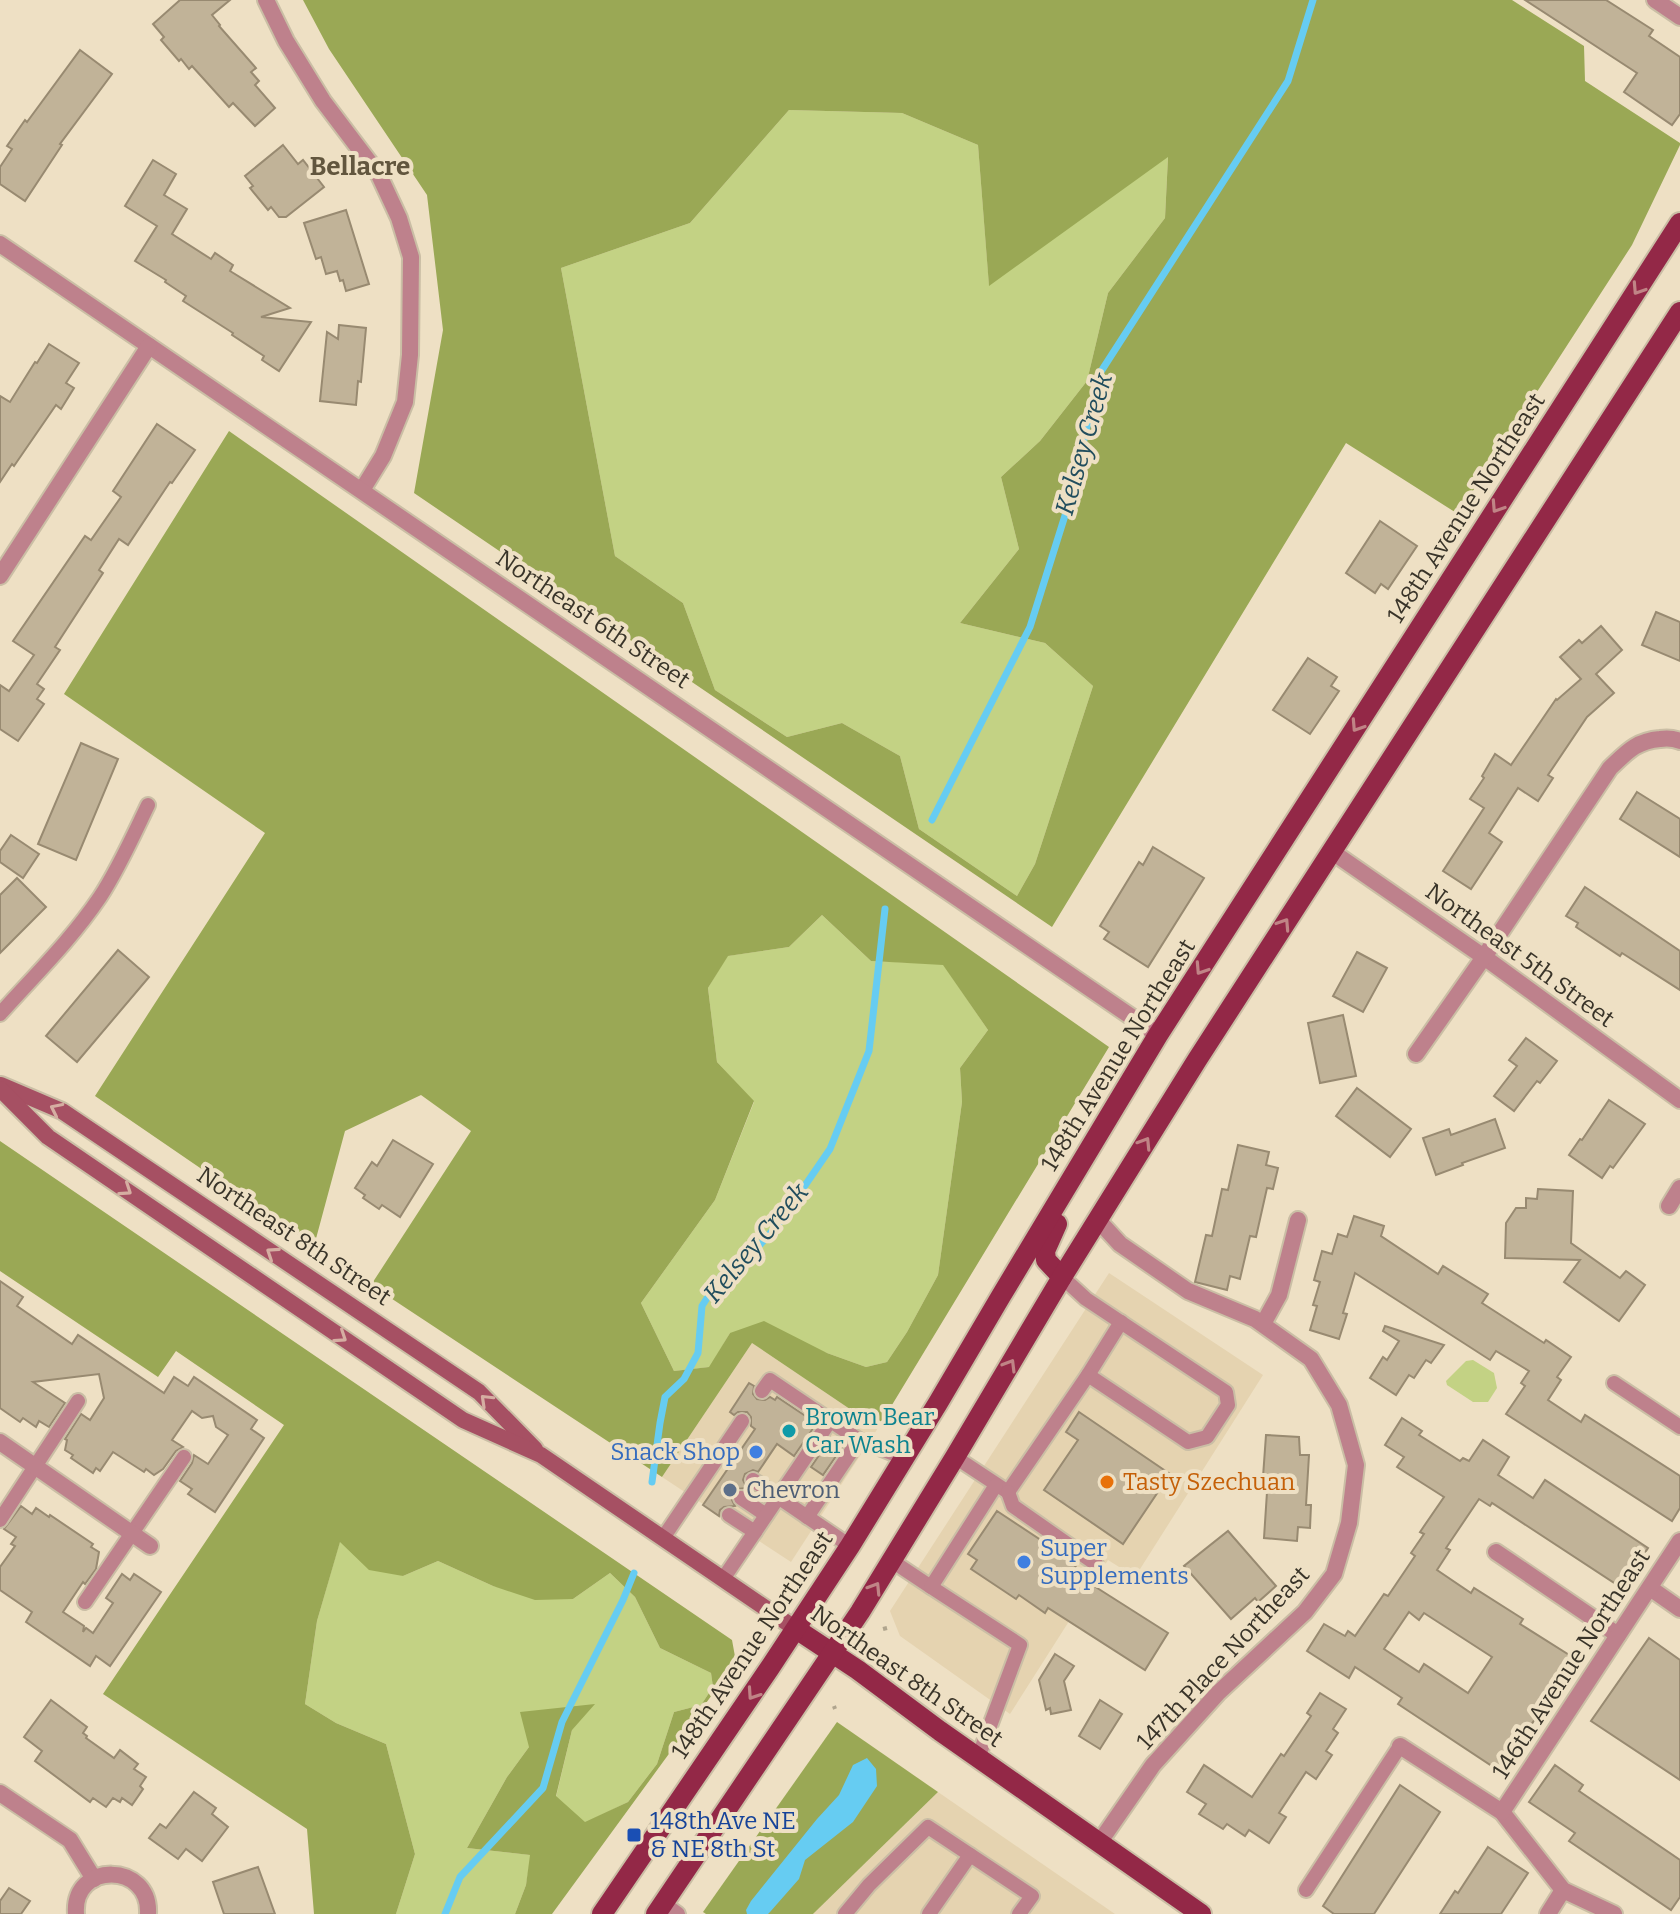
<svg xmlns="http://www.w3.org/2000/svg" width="1680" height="1914" font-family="Bitter,serif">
  <rect width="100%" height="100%" fill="#eee0c4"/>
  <g fill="#e5d3b0">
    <path d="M1109 1273 1263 1375 1135 1577 1108 1560 1010 1714 900 1636 890 1611Z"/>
    <path d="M752 1343 878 1428 791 1562 662 1477Z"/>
    <path d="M938 1792 1115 1914H813Z"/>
  </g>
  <g fill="#c3d284">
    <path d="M789 110 902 113 978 145 989 285 1168 156 1165 218 1108 293 1087 381 1040 441 1001 477 1019 549 960 623 1045 643 1093 686 1035 864 1017 896 919 829 900 756 842 723 787 737 715 690 683 603 615 556 561 268 690 223Z"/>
    <path d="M822 915 871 961 943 964 988 1030 960 1068 962 1102 938 1275 907 1332 887 1362 866 1367 827 1353 730 1333 710 1367 674 1371 641 1303 715 1200 754 1102 717 1062 708 988 727 956 789 947Z"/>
    <path d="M1473 1360 1494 1373 1497 1388 1488 1402H1473L1447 1385 1446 1381 1466 1361Z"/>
    <path d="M340 1541 403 1576 438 1561 493 1586 573 1599 610 1573 635 1597 660 1648 711 1673 713 1687 701 1705 674 1712 657 1764 628 1802 585 1823 556 1797 572 1730 529 1747 507 1777 467 1848 531 1855 526 1885 515 1914H396L415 1854 386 1744 336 1723 305 1704 317 1621Z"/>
  </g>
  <g fill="#9aa855" fill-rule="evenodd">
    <path d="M303 0H1512L1584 46 1585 81 1680 143V145L1632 245 1458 514 1346 443 1052 927 414 493 443 330 427 195 329 49ZM789 110 902 113 978 145 989 286 1168 157 1165 218 1108 293 1087 381 1040 441 1001 477 1019 549 960 623 1045 643 1093 686 1035 864 1017 896 919 829 900 756 842 723 787 737 715 690 683 603 615 556 561 268 690 223Z"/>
    <path d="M229 431 1109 1047 878 1428 752 1343 662 1477 371 1285 471 1131 421 1095 345 1131 314 1246 95 1096 265 833 64 694ZM822 915 871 961 943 965 988 1030 960 1068 962 1102 938 1275 907 1332 887 1362 866 1367 827 1353 764 1321 730 1333 709 1367 674 1371 641 1303 715 1200 754 1101 717 1062 708 988 728 956 789 947Z"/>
    <path d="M0 1141 732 1640 736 1662 552 1914H515L526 1885 530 1855 467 1848 507 1777 529 1747 520 1712 595 1704 572 1730 556 1796 585 1822 628 1802 657 1764 674 1712 701 1705 713 1687 711 1673 660 1648 635 1597 610 1573 573 1599 535 1600 493 1586 438 1561 403 1576 369 1570 340 1542 317 1621 305 1704 336 1723 386 1744 415 1854 396 1914H314L307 1829 103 1694 284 1425 176 1351 158 1377 0 1271Z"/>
    <path d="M837 1722 938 1792 813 1914H706L703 1912Z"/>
  </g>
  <path fill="#66ccf2" d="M867 1758 876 1769 877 1786 853 1822 805 1860 799 1879 770 1912 768 1914H747L746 1910 751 1901 817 1819 839 1795 853 1765Z"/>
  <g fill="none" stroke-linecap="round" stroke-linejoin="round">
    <g stroke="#66ccf2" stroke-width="7">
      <path d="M932 820 1030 627 1068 506 1100 373 1288 81 1313 0"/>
      <path d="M652 1482 660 1423 665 1397 684 1379 698 1353 702 1306 721 1276 750 1256 780 1222 830 1149 869 1051 885 909"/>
      <path d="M445 1914 460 1877 543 1788 562 1722 623 1600 634 1573"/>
    </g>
  </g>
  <g fill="#c1b398" stroke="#988a71" stroke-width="2" fill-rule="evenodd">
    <path d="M180 0H230L212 15 220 25 219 26 256 68 251 72 259 81 255 85 275 108 255 126 233 103 229 107 192 66 189 69 181 59 179 61 161 40 164 37 153 24Z"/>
    <path d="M1525 0H1606L1653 30 1649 36 1680 57V114L1672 125 1624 92 1637 73Z"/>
    <path d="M80 50 112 74 60 144 62 145 25 201 0 184V167L12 149 7 146 25 120 27 122Z"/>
    <path d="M283 145 298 164 303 160 324 187 286 217H279L271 207 268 210 250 188 253 186 245 176Z"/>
    <path d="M153 160 176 174 164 195 187 209 172 234 211 259 215 253 233 265 230 271 290 308 261 317 311 322 279 371 262 360 264 356 232 335 233 333 183 301 186 296 165 282 166 280 135 261 157 226 125 206Z"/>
    <path d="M346 210 369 284 346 291 343 280 340 281 337 271 326 274 321 257 316 259 304 223Z"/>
    <path d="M339 325 366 328 361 382 358 381 356 405 320 401 327 332 338 339Z"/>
    <path d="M49 344 79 363 66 383 74 388 61 409 56 405 14 466 12 464 0 482V396L10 402 35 362 37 363Z"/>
    <path d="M157 424 195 450 172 483 170 482 128 545 119 539 99 570 103 573 55 647 60 650 37 684 44 689 37 699 44 704 18 741 0 729V685L9 691 34 655 13 641 85 536 91 540 121 497 113 491Z"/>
    <path d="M1380 521 1417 546 1388 589 1381 584 1375 593 1346 573Z"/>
    <path d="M1656 612 1680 622V661L1642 645Z"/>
    <path d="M1601 626 1622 650 1596 674 1614 693 1587 717 1548 775 1553 778 1538 801 1518 788 1489 833 1502 842 1471 889 1443 871 1484 808 1470 799 1484 778 1482 776 1495 754 1511 765 1556 699 1557 700 1581 679 1560 657 1579 640 1582 643Z"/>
    <path d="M1308 658 1337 677 1331 686 1339 691 1310 734 1273 710Z"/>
    <path d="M81 743 118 759 76 860 38 844Z"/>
    <path d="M1637 792 1680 819V857L1620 819Z"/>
    <path d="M11 835 39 854 23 878 0 862V851Z"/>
    <path d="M1153 847 1204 878 1148 967 1104 939 1109 932 1100 926 1139 862 1143 865Z"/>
    <path d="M17 878 46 907 0 953V895Z"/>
    <path d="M1585 887 1680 951V990L1622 953 1620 956 1576 927 1578 923 1566 916Z"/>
    <path d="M118 950 149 977 77 1062 46 1036Z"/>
    <path d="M1357 952 1387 968 1363 1012 1333 996Z"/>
    <path d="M1343 1015 1356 1076 1320 1083 1308 1023Z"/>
    <path d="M1526 1038 1557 1061 1540 1083 1537 1081 1514 1111 1494 1096 1517 1066 1509 1060Z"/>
    <path d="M1357 1088 1411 1129 1390 1157 1336 1116Z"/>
    <path d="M1609 1100 1645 1124 1613 1168 1610 1166 1602 1178 1569 1155 1580 1139 1582 1140Z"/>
    <path d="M1495 1119 1505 1148 1462 1163 1463 1165 1436 1175 1423 1138 1449 1129 1451 1135Z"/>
    <path d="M393 1140 433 1164 400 1217 382 1205 379 1209 363 1198 365 1195 355 1188 372 1162 377 1166Z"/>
    <path d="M1238 1145 1269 1152 1266 1165 1278 1168 1273 1189 1267 1188 1256 1237 1250 1236 1240 1279 1230 1276 1227 1290 1195 1282 1206 1235 1212 1236 1222 1189 1228 1190Z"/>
    <path d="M1538 1189 1573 1191 1571 1243 1620 1278 1626 1271 1645 1285 1619 1321 1564 1282 1580 1260 1505 1258 1506 1223 1516 1208H1526V1198L1537 1199Z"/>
    <path d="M1354 1216 1384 1226 1381 1236 1438 1274 1443 1266 1488 1294 1482 1303 1544 1343 1546 1340 1571 1357 1557 1377 1561 1380 1548 1400 1581 1422 1585 1415 1680 1476V1508L1672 1521 1506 1414 1525 1386 1521 1383 1529 1371 1496 1351 1490 1360 1355 1273 1343 1313 1347 1314 1339 1339 1310 1330 1317 1306 1313 1305 1320 1282 1314 1280 1322 1251 1332 1254 1338 1234 1347 1237Z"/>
    <path d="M0 1281 23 1297 17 1306 72 1344 78 1335 164 1393 174 1377 188 1386 194 1377 257 1420 251 1429 264 1438 215 1512 188 1494 192 1489 180 1481 192 1463 194 1455 208 1464 228 1435 216 1427 213 1416 202 1418 192 1411 172 1440 183 1447 176 1451 163 1469 154 1475 146 1469 144 1472 113 1452 100 1471 96 1468 93 1473 71 1458 73 1455 65 1450 67 1440 65 1439 81 1414 90 1420 104 1398 99 1374 33 1382 65 1403 49 1427 39 1421 36 1427 23 1418 20 1422 0 1408Z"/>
    <path d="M1385 1326 1444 1345 1431 1363 1426 1360 1414 1378 1409 1375 1396 1395 1370 1378 1383 1357 1387 1360 1399 1341 1383 1331Z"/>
    <path d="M749 1383 754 1386 753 1394 757 1399 765 1400 770 1397 775 1400 777 1397 810 1419 808 1422 814 1427 794 1456 777 1444 758 1472 753 1470 745 1474 743 1480 747 1488 737 1489 733 1492 731 1498 735 1506 724 1507 720 1510 719 1516 703 1505 755 1429 751 1426V1417L747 1412H738L734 1415 730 1412Z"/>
    <path d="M1079 1412 1170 1474 1123 1544 1044 1490 1078 1440 1066 1432Z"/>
    <path d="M1402 1418 1422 1431 1419 1435 1460 1461 1463 1458 1469 1461 1483 1440 1509 1457 1498 1475 1533 1498 1545 1480 1648 1548 1622 1588 1492 1503 1490 1506 1479 1499 1446 1548 1450 1550 1437 1570 1471 1593 1474 1588 1523 1619 1520 1624 1574 1658 1501 1772 1398 1704 1402 1698 1355 1667 1349 1678 1307 1651 1324 1624 1345 1636 1348 1631 1355 1636 1384 1594 1388 1596 1415 1556 1411 1553 1424 1534 1420 1532 1444 1497 1397 1467 1404 1457 1385 1445ZM1409 1612 1419 1620 1424 1613 1492 1657 1468 1693 1424 1664 1419 1672 1384 1649Z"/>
    <path d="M1266 1435 1299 1437 1300 1455H1309L1306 1505H1311L1310 1528 1298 1527 1297 1541 1264 1538 1267 1492 1262 1491Z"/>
    <path d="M831 1438 843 1446 823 1475 811 1467Z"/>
    <path d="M21 1506 32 1514 36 1508 49 1517 50 1515 93 1544 91 1547 99 1552 96 1569 85 1584 83 1582 63 1612 84 1626 83 1632 86 1628 93 1633 113 1603 106 1598 122 1574 130 1580 134 1574 161 1592 110 1666 96 1656 90 1666 26 1622 32 1612 0 1590V1567L15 1546 11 1544 16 1537 4 1529Z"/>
    <path d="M997 1511 1077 1564 1072 1572 1168 1633 1145 1670 1048 1608 1045 1613 1019 1595 1016 1599 971 1569 977 1560 968 1554Z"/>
    <path d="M1228 1531 1276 1586 1258 1602 1255 1598 1231 1619 1184 1566Z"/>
    <path d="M1649 1638 1680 1660V1780L1591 1721Z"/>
    <path d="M1055 1654 1074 1666 1064 1681 1071 1710 1051 1714 1050 1708 1046 1710 1039 1680Z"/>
    <path d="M1320 1693 1346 1709 1333 1729 1338 1733 1326 1751 1332 1755 1316 1779 1306 1772 1279 1813 1286 1817 1269 1843 1249 1830 1245 1836 1227 1824 1223 1829 1199 1814 1206 1804 1187 1792 1204 1765 1252 1797 1281 1754 1284 1756 1311 1716 1307 1713Z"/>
    <path d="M51 1700 87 1727 83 1733 87 1736 86 1738 114 1758 120 1750 138 1764 134 1769 146 1777 140 1786 143 1789 132 1805 122 1798 120 1802 113 1798 106 1807 93 1798 90 1802 35 1761 42 1751 24 1737Z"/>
    <path d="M1100 1700 1122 1714 1100 1749 1079 1736Z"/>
    <path d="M1555 1765 1583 1785 1579 1791 1680 1860V1897L1671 1910 1569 1841 1575 1833 1529 1802Z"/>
    <path d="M1400 1785 1440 1812 1374 1914H1334L1323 1906Z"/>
    <path d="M194 1792 216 1808 212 1814 228 1827 202 1861 186 1849 178 1859 149 1838 160 1824 166 1828Z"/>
    <path d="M1488 1847 1528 1873 1501 1914H1440L1455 1891 1458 1893Z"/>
    <path d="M258 1867 275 1914H224L213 1882Z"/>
    <path d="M9 1888 30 1901 21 1914H0V1901Z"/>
  </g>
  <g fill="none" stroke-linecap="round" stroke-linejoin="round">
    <g stroke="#cabea5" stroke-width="18">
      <g id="lane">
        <path d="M0 1014C34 976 71 940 100 897 119 868 133 836 148 805"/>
        <path d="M1088 1375 1121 1322"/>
        <path d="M1614 1383 1680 1427"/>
        <path d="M762 1391 770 1380 859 1440 904 1458"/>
        <path d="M955 1457 1008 1492 1088 1375 1188 1442 1207 1437 1228 1405 1226 1392 1086 1299 1062 1277"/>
        <path d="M753 1480 850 1546"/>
        <path d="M1008 1492 1013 1506 1096 1564"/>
        <path d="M741 1498 766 1515"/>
        <path d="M729 1515 755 1532"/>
        <path d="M807 1517 859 1440"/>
        <path d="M0 1520 78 1401"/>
        <path d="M663 1538 742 1421"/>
        <path d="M892 1561 931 1587"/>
        <path d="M723 1579 830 1421"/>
        <path d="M85 1602 184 1457"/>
        <path d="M978 1758 1020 1645 931 1587 996 1485"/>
        <path d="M1306 1890 1400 1746"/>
        <path d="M663 1903 678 1914"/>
        <path d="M845 1914 869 1885 928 1827 1032 1896 1019 1914"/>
        <path d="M929 1914 970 1855"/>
      </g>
    </g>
    <g stroke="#cabea5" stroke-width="20">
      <g id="street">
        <path d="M266 0 286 41 323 101 379 175 399 218 411 257 410 355 405 402 383 456 362 490"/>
        <path d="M1655 0 1680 17"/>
        <path d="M0 244 1158 1035"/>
        <path d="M0 576 149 346"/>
        <path d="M1331 851 1484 957 1680 1100"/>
        <path d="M1416 1054 1484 957 1610 768C1627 752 1636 741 1660 739 1668 738 1673 738 1680 741"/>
        <path d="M1669 1206 1680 1188"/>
        <path d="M1097 1219 1120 1244 1188 1291 1255 1319 1311 1359 1339 1405 1356 1465 1349 1523 1334 1574 1305 1612 1218 1693 1153 1765 1099 1843"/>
        <path d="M1263 1324 1279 1295 1298 1220"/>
        <path d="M0 1442 150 1546"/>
        <path d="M1496 1552 1618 1635"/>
        <path d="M1650 1588 1680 1609"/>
        <path d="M1400 1746 1502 1812 1563 1890 1614 1914"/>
        <path d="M0 1793 70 1840 94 1879"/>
        <path d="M1502 1812 1680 1541"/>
        <path d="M76 1914C72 1861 151 1862 148 1914"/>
        <path d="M1548 1914 1563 1890"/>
      </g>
    </g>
    <g stroke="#cabea5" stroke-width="20">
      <g id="secondary">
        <path d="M1 1085 62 1111 479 1392 535 1449"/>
        <path d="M0 1089 48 1137 463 1420 541 1455 796 1629"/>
      </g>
    </g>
    <g stroke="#cabea5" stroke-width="24">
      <g id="primary">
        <path d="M1057 1224 1045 1251 1046 1260 1062 1277"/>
        <path d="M796 1629 858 1670 940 1731 1201 1914"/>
        <path d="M602 1914 769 1669 850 1546 938 1403 1001 1296 1158 1035 1680 223"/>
        <path d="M656 1914 860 1612 955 1457 1062 1277 1197 1060 1680 312"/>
      </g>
    </g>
    <g stroke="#b0a58e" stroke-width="4" stroke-dasharray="6 6" stroke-linecap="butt">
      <path d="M795 1572 799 1574"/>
      <path d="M883 1629 887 1628"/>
      <path d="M750 1641 753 1639"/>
      <path d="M834 1706 835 1709"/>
    </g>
    <use href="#lane" stroke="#be818c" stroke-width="14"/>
    <use href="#street" stroke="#be818c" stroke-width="16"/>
    <use href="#secondary" stroke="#a65063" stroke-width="16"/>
    <use href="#primary" stroke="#932847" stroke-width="20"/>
  </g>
  <defs><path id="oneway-chevron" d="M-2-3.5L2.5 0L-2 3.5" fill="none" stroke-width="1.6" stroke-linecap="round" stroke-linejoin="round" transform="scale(2)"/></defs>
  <g stroke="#c08486">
    <use href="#oneway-chevron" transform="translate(1638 289) rotate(123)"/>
    <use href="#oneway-chevron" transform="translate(1497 507) rotate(123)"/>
    <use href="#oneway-chevron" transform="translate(1357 726) rotate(123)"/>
    <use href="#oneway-chevron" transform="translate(1284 924) rotate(-57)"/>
    <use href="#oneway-chevron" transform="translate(1201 969) rotate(123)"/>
    <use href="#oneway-chevron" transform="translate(1145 1143) rotate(-58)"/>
    <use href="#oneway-chevron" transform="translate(1010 1365) rotate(-59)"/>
    <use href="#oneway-chevron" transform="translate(875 1588) rotate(-58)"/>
    <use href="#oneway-chevron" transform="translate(753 1694) rotate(124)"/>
  </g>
  <g stroke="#d5aea2">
    <use href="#oneway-chevron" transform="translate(56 1109) rotate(-154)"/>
    <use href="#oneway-chevron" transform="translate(126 1190) rotate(34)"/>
    <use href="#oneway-chevron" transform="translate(272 1253) rotate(-146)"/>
    <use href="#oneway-chevron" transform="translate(341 1337) rotate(34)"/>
    <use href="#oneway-chevron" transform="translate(486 1400) rotate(-136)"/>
  </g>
  <circle fill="#0f9aa8" stroke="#eee0c4" stroke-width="3" cx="789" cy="1431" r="8"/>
  <g fill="#3f7fe0" stroke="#eee0c4" stroke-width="3">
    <circle cx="756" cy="1452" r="8"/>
    <circle cx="1024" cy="1562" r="8"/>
  </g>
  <circle fill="#e8710a" stroke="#eee0c4" stroke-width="3" cx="1107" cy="1482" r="8"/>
  <circle fill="#5c6f8a" stroke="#eee0c4" stroke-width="3" cx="730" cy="1490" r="8"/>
  <rect fill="#1a4fb4" stroke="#eee0c4" stroke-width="3" x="626" y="1827" width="16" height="16" rx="4"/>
  <g text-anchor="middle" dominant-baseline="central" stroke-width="8" stroke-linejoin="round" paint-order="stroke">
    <g font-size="24" fill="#393429" stroke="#eee0c4">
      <text transform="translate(1466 508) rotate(-57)">148th Avenue Northeast</text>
      <text transform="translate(593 619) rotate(34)">Northeast 6th Street</text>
      <text transform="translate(1520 955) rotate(36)">Northeast 5th Street</text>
      <text transform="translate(1118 1055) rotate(-58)">148th Avenue Northeast</text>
      <text transform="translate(294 1236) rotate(34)">Northeast 8th Street</text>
      <text transform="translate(752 1645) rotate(-56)">148th Avenue Northeast</text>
      <text transform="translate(1223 1658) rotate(-47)">147th Place Northeast</text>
      <text transform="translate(1571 1664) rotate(-57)">146th Avenue Northeast</text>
      <text transform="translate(907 1676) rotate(35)">Northeast 8th Street</text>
    </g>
    <g font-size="24" fill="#0d838f" stroke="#eee0c4" text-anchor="start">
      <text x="805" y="1417">Brown Bear<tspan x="805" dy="28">Car Wash</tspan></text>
    </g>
    <g font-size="24" fill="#366cbe" stroke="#eee0c4" text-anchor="end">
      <text x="740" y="1452">Snack Shop</text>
      <text x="1040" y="1548" text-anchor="start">Super<tspan x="1040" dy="28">Supplements</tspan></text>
    </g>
    <g font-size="24" fill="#c56008" stroke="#eee0c4" text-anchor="start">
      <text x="1123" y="1482">Tasty Szechuan</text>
    </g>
    <g font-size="24" fill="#4e5e75" stroke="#eee0c4" text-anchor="start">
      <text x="746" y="1490">Chevron</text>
    </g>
    <g font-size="24" fill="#164399" stroke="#eee0c4" text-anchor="start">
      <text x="650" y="1821">148th Ave NE<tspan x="650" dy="28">&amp; NE 8th St</tspan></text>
    </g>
    <g font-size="26" font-weight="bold" fill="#62563e" stroke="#eee0c4">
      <text x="360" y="166">Bellacre</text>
    </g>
    <g font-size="26" font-style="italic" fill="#214d5d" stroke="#eee0c4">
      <text transform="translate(1084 444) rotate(-74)">Kelsey Creek</text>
      <text transform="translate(756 1243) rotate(-50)">Kelsey Creek</text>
    </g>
  </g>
</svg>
